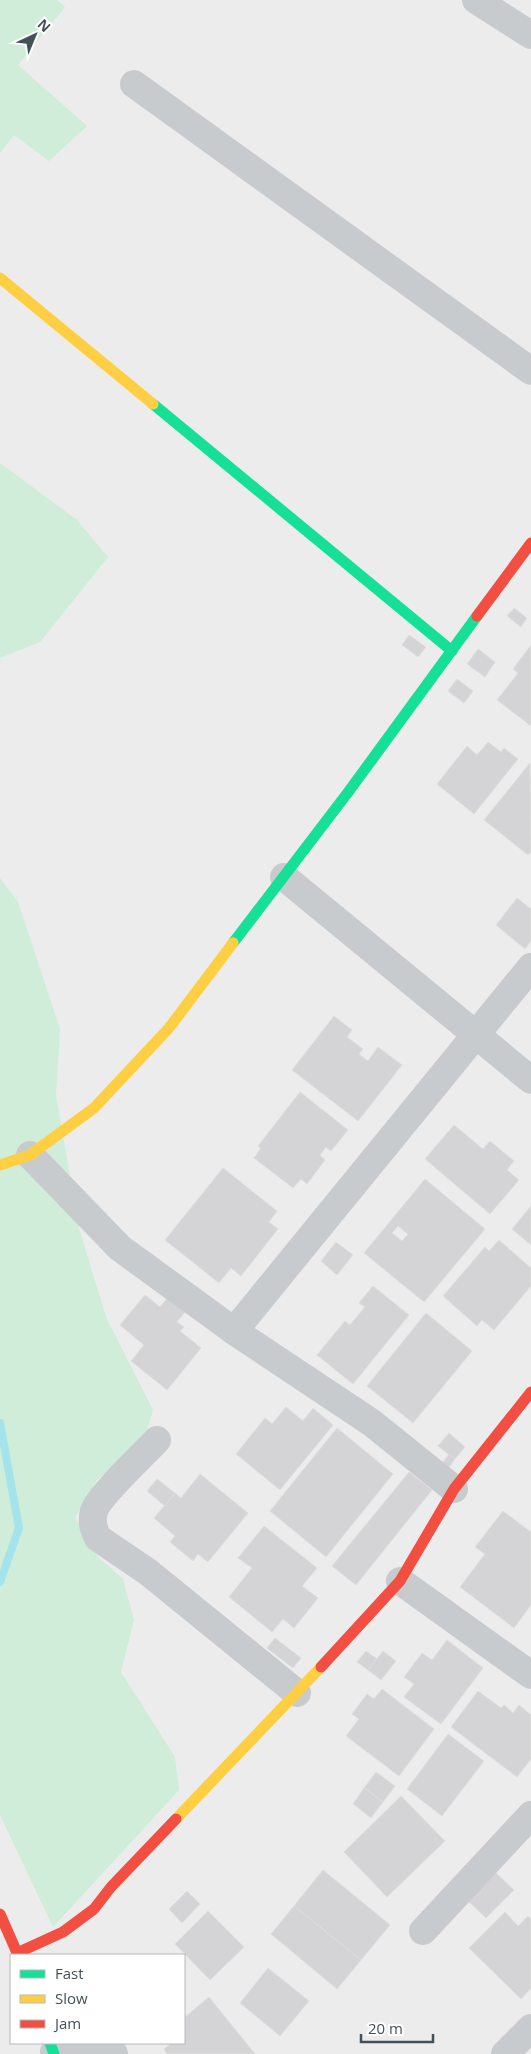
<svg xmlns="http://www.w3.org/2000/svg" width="531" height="2054" font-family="'Open Sans',sans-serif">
  <rect width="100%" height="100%" fill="#edecec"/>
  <g fill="#cfedd8">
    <path d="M0 0H57L65 7 18 65 87 126 49 161 14 135 0 153Z"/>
    <path d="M0 463 77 520 108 557 40 642 0 658Z"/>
    <path d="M0 878 18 902 60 1029 56 1095 79 1228 106 1317 153 1410 144 1441 97 1480 75 1518 97 1556 123 1579 134 1620 121 1672 175 1757 179 1790 53 1927 0 1815Z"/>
  </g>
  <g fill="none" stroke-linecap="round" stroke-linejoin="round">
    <path stroke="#a3e3ec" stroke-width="8" d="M0 1423 19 1528 0 1582"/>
  </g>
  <g fill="#d4d4d6" stroke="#dededf" fill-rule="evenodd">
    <path d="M514 608 527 618 521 627 507 616Z"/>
    <path d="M409 635 426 647 418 657 402 645Z"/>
    <path d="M531 645V726L497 700 518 673 513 669Z"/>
    <path d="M478 649 495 662 485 677 467 664Z"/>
    <path d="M457 679 473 691 464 703 448 691Z"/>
    <path d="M488 742 501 752 504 748 518 759 474 814 437 784 467 746 477 755Z"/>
    <path d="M530 763 531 852 528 855 484 820Z"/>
    <path d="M517 898 531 909V941L525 949 496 925Z"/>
    <path d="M334 1016 352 1030 347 1037 363 1049 359 1054 368 1061 378 1047 402 1065 358 1121 292 1070Z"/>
    <path d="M300 1092 348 1130 331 1151 326 1147 320 1155 325 1160 307 1184 301 1179 293 1188 254 1158 261 1148 258 1146Z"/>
    <path d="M454 1125 483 1149 490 1141 514 1161 507 1170 519 1180 490 1214 425 1159Z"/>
    <path d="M223 1168 277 1211 269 1222 278 1229 241 1276 231 1268 219 1283 165 1240Z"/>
    <path d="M425 1179 485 1229 424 1302 364 1253ZM398 1226 408 1234 402 1241 392 1233Z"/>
    <path d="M531 1206V1245L512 1229Z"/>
    <path d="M499 1240 531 1268V1286L494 1330 482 1320 477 1326 443 1296 485 1247 489 1251Z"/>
    <path d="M336 1242 353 1255 337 1275 321 1261Z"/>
    <path d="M373 1286 409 1315 353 1384 317 1355 345 1321 350 1325 365 1307 359 1303Z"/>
    <path d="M145 1295 160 1307 170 1295 187 1309 177 1322 184 1327 180 1331 201 1348 167 1390 131 1361 144 1345 120 1325Z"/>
    <path d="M426 1313 472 1351 413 1423 367 1386Z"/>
    <path d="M286 1407 303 1421 313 1408 333 1425 280 1490 236 1454 265 1418 272 1424Z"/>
    <path d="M337 1428 393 1474 326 1557 270 1511Z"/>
    <path d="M449 1433 465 1447 455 1459 438 1446Z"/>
    <path d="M449 1454 455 1459 447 1470 441 1465Z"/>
    <path d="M409 1472 432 1490 356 1585 332 1566Z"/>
    <path d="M200 1474 248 1513 208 1562 198 1554 193 1561 170 1542 175 1536 154 1518 175 1493 181 1498Z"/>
    <path d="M157 1479 175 1493 165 1506 147 1491Z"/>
    <path d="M503 1511 531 1532V1605L514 1628 460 1587 485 1554 475 1547Z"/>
    <path d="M264 1526 317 1568 302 1586 318 1598 294 1628 283 1619 272 1632 229 1597 252 1568 238 1558Z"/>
    <path d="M275 1638 301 1658 293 1668 267 1648Z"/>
    <path d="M447 1640 483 1668 441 1724 404 1697 414 1684 404 1677 422 1653 432 1660Z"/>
    <path d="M366 1651 377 1659 368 1670 357 1662Z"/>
    <path d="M383 1651 396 1661 381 1680 368 1670Z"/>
    <path d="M382 1689 434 1729 399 1776 346 1736 359 1719 352 1714 367 1694 374 1699Z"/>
    <path d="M478 1691 501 1708 504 1705 513 1713 519 1705 531 1715V1759L517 1777 451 1727Z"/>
    <path d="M448 1734 484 1761 442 1816 407 1789Z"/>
    <path d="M376 1772 395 1786 383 1802 364 1788Z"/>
    <path d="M364 1788 383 1802 371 1818 353 1804Z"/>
    <path d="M401 1796 445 1841 387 1897 344 1852Z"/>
    <path d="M323 1870 390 1925 361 1960 294 1906Z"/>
    <path d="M494 1871 514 1890 486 1918 466 1899Z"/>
    <path d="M187 1891 200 1904 182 1923 169 1909Z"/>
    <path d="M294 1906 361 1960 337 1989 271 1934Z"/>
    <path d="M208 1911 244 1947 210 1980 175 1944Z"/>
    <path d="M505 1912 518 1926 528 1916 531 1919V1988L521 1999 469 1948Z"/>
    <path d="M268 1968 309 2001 280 2036 240 2003Z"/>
    <path d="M209 1997 255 2054H167L164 2049 172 2043H184V2018Z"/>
  </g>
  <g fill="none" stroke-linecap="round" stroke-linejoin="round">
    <g stroke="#c8cbcd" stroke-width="28">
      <path d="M476 0 531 35"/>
      <path d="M134 84 531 371"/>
      <path d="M284 877 531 1080"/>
      <path d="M30 1155 120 1248 234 1331 372 1423 454 1489"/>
      <path d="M234 1331 531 967"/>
      <path d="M157 1440C144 1454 99 1496 94 1511 91 1521 93 1529 98 1538L148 1572 297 1693"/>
      <path d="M400 1581 531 1675"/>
      <path d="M423 1931 531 1815"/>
      <path d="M54 2052C74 2049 96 2041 114 2054"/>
      <path d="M505 2054 531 2028"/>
    </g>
    <g stroke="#16e098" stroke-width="11">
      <path d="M153 404 452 651"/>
      <path d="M233 943 349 791 477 616"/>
      <path d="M50 2043 54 2054"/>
    </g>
    <g stroke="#ffcf43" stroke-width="11">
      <path d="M0 278 153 404"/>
      <path d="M0 1165 30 1155 94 1108 169 1028 233 943"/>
      <path d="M176 1819 321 1667"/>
    </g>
    <g stroke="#f24e42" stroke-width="11">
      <path d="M477 616 531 543"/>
      <path d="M321 1667 400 1581 454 1489 531 1392"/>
      <path d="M0 1914 18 1955"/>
      <path d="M17 1953 63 1932 94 1909 111 1887 176 1819"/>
    </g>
  </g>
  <rect x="10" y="1954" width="175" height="90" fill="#ffffff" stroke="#b4b9bc"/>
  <rect x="20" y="1970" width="25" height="8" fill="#16e098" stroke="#b4b9bc"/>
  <text x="55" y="1979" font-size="15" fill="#435058">Fast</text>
  <rect x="20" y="1995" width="25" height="8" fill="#ffcf43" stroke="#b4b9bc"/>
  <text x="55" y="2004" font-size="15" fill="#435058">Slow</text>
  <rect x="20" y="2020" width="25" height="8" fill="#f24e42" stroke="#b4b9bc"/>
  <text x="55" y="2029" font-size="15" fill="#435058">Jam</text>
  <g transform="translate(35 35) rotate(44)" stroke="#ffffff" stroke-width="4" paint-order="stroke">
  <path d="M0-4L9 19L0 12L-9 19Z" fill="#435058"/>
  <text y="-8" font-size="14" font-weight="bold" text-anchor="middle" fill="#435058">N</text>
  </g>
  <path d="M361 2034v8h72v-8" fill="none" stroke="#435058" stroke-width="2.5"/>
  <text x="368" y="2034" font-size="15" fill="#435058" stroke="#ffffff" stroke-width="4" paint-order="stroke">20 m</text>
</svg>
